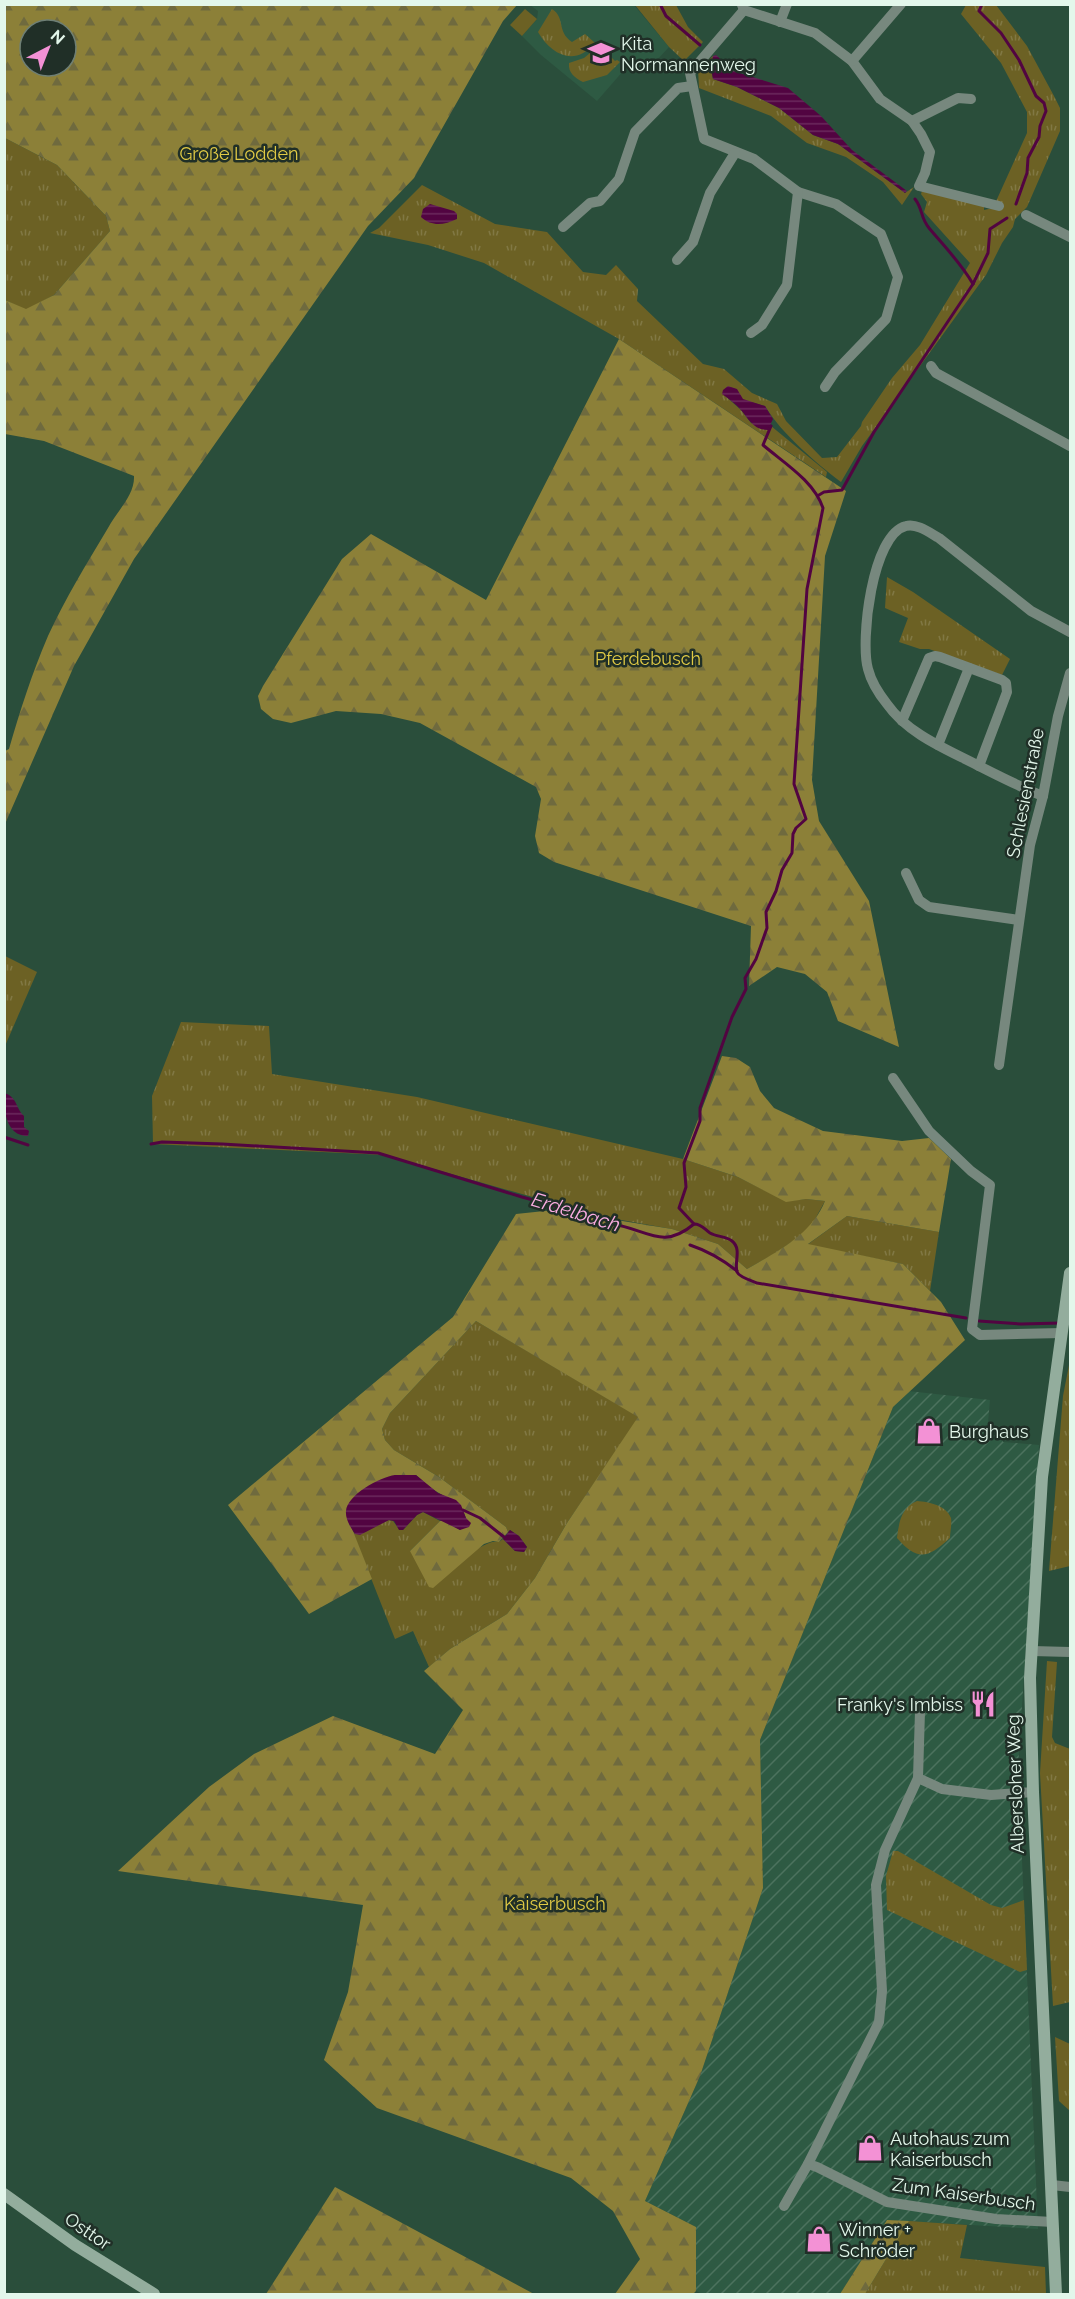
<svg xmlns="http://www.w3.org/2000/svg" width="1075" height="2299" font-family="Raleway,sans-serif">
  <defs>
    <pattern id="industrial-furrows" width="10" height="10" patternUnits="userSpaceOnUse" patternTransform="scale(1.5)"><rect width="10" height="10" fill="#2e5a43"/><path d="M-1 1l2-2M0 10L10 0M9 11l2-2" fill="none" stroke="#4c725e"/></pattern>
    <pattern id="grass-tufts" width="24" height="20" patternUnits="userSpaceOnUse" patternTransform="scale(1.5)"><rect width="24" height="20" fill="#6c6124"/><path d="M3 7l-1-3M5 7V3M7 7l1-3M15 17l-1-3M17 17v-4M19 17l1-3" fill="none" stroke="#817844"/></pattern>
    <pattern id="forest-firs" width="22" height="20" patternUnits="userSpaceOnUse" patternTransform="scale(1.5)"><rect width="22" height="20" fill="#8c8038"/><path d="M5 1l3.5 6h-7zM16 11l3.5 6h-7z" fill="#6f6a3e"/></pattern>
    <pattern id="water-rules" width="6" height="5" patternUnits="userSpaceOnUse" patternTransform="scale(1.5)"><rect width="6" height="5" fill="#520441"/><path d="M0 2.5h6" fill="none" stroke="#6b295d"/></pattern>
  </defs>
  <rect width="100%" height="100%" fill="#2a4e3b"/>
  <path fill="#2e5a43" d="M530 5H634L669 47 645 73 631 62 597 101 541 55 522 36 537 19 538 11Z"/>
  <path fill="url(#industrial-furrows)" d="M908 1391 990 1400 987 1434 1003 1436V1442L1039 1445 1018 1768 1038 2229 887 2220 840 2294H703L696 2291V2227L645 2201 700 2076 763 1888 760 1740 893 1407Z"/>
  <g fill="url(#grass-tufts)">
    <path d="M635 5H676L688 27 703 42 684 61 669 47Z"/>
    <path d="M966 5H996L1027 46 1054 96 1060 108V131L1027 207 1015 219 1013 227 1002 243 986 275 862 446 841 482C815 462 782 434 765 406L723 394 741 410 751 423 768 430 771 426 827 472 826 477 619 339 484 263 428 245 370 233 379 228 422 185 495 224 547 232 583 272 606 275 616 265 638 289 637 301 703 364 724 369 752 393 777 404 786 421 822 458 837 457 861 426 862 422 892 378 920 345 970 263 924 212 927 202 921 194 922 191 984 206V210L993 208 1027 133V112L1001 63 961 14Z"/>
    <path d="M552 9C566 18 556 31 572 42L585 34 595 43C575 67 551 55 538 32Z"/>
    <path d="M595 49 604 57 607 53 615 61 617 60 620 62 607 75 583 82C575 78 568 73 569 63L584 58Z"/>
    <path d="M713 56 711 69 713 79 737 87 779 108 813 135 838 144 905 193 914 187 902 205 883 182 846 157 807 143 771 116 699 88 698 69Z"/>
    <path d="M5 138 57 165 106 216 110 231 54 295 26 310 5 300Z"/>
    <path d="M887 577 913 592 1010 659 1002 675 929 649H920L899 642 908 618 885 608Z"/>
    <path d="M5 956 37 972 5 1046Z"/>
    <path d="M181 1022 269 1026 272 1074 417 1097 683 1159 738 1177 786 1201 806 1199 825 1201 809 1230 774 1254 747 1269 718 1244 672 1229 599 1216 385 1155 153 1144 152 1096Z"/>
    <path d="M847 1216 939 1232 930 1291 903 1264 807 1245Z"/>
    <path d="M476 1321 639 1417 567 1523 535 1578 507 1614 450 1649 429 1667 413 1631 395 1639 352 1530 355 1534 389 1520 393 1521 399 1529 403 1530 417 1515 423 1512 440 1521 410 1551C430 1551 453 1554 472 1550 482 1549 487 1540 499 1542L503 1539 515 1551 524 1552 527 1547 519 1536 510 1530 508 1532 506 1527 439 1477 394 1450 385 1440 382 1429 390 1413Z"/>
    <path d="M1070 1360V1566L1049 1571 1063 1396Z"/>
    <path d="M917 1501C929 1502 946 1505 951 1518 952 1524 950 1533 950 1538 928 1558 918 1562 897 1538 899 1522 901 1508 917 1501Z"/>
    <path d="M1047 1661 1057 1662 1052 1737 1055 1743 1070 1749V2002L1053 2006 1040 1773Z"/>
    <path d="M893 1851H898L991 1905 1002 1908 1024 1900 1027 1970 1020 1972 887 1910 886 1876Z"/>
    <path d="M1055 2037 1070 2044V2111L1059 2101Z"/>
    <path d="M909 2221 967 2225 960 2258 1045 2267 1046 2294H865Z"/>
  </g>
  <g fill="url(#forest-firs)" fill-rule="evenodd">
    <path d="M5 4 517 5 503 21 414 178 368 226 134 559 74 666 5 824V751L9 749C20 711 32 673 48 636 65 599 87 563 108 528 117 511 135 495 134 476L44 441 5 434V300L26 309 54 295 110 231 106 216 57 165 5 138ZM30 30H66V66H30Z"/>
    <path d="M619 339 846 491 825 556 812 780 819 821 869 901 899 1047 838 1021 827 992 805 974 777 967 749 986 751 926 554 862 539 853 535 836 541 799 536 787 420 723 381 714 336 711 291 723 273 719 261 709 258 696 263 686 342 559 371 534 486 600Z"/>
    <path d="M722 1056 736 1058 750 1067 760 1091 774 1108 823 1131 902 1141 929 1138 951 1159 939 1232 847 1216 808 1244 903 1264 941 1302 965 1340 893 1407 760 1740 763 1888 700 2076 645 2201 696 2227V2291L693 2294H615L640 2259 613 2211 571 2178 377 2108 324 2060 348 1992 363 1905 118 1871 209 1787 254 1754 333 1716 435 1754 463 1710 424 1671 450 1649 507 1614 535 1578 567 1523 638 1417 476 1321 390 1413 382 1429 385 1440 394 1450 439 1477 506 1527 508 1532 499 1542 493 1541 484 1544 433 1588 429 1587 410 1551 440 1521H445L460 1530 466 1518C459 1498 455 1503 439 1493 431 1489 423 1481 416 1475H395L347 1516 372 1579 309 1614 228 1505 453 1317 516 1214 554 1210 672 1229 718 1244 747 1269C777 1252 812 1234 825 1201L806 1199 786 1202 738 1177 683 1159Z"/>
    <path d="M335 2187 534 2294H266Z"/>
    <path d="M887 2220 909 2221 865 2294H840Z"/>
  </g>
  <path fill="#6c6124" d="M525 9 537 19 522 36 510 25Z"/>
  <g fill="url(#water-rules)">
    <path d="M716 55 733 71 788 88 821 116 852 150 907 191 905 193 838 144 813 135 779 108 737 87 713 79 711 69 713 56Z"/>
    <path d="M430 204 454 211 457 214V219C444 225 432 227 421 217L423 209Z"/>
    <path d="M728 386 737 389 743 399 765 406 773 419 768 430C754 430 749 420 741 410 736 404 729 399 722 394L723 390Z"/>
    <path d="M4 1093C17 1096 16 1109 24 1116V1127L29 1131 28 1136C5 1136 4 1109 4 1093Z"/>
    <path d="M395 1475H416L438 1493 456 1500 461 1505 466 1518 471 1523 469 1527 460 1530 423 1512 417 1515 403 1530H399L394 1521 389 1520 360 1535 355 1534C351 1528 345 1519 346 1511 347 1495 380 1477 395 1475Z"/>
    <path d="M510 1530 519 1536 527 1547 524 1552 515 1551 503 1539Z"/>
  </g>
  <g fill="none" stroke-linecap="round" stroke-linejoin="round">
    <g stroke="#520441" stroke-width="3">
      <path d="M660 4 666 16 700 45"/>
      <path d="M982 4 979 11 1001 33 1019 60 1036 96 1044 103 1046 111 1040 126 1039 137 1028 158 1027 173 1016 204"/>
      <path d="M915 199C923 209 920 217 929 228 944 246 961 263 973 284"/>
      <path d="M819 495 824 492 842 490 874 432 973 284 988 253 990 229 1007 218"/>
      <path d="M4 1137 28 1145"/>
      <path d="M151 1144 162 1142 222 1144 378 1153 522 1197 606 1220 612 1224C647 1229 662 1251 694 1224 702 1224 704 1229 710 1233 717 1237 726 1236 732 1241 742 1249 734 1262 737 1272 739 1277 752 1281 757 1283L966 1318"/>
      <path d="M694 1224 679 1208 686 1187 684 1163 700 1121V1108L732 1017 746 989 745 978 756 959 767 928 766 912 776 891 782 870 792 853 793 834 796 828 806 819 794 784 807 589 823 508C814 481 784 463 763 445L771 426"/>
      <path d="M690 1245C708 1251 722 1259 737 1271"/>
      <path d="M979 1321 1021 1324 1061 1323"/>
      <path d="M463 1510 480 1518 504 1537"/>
    </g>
    <g stroke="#77887e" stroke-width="10">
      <path d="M742 5 744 10 815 33 852 61 880 99 912 121 921 134 930 152 925 173 919 186 999 206"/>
      <path d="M744 10 690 73 704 139 754 159 798 192 836 204 881 234 898 277 886 319 835 372 825 387"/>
      <path d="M780 22 787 4"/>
      <path d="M852 61 901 4"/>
      <path d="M912 121 958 98 971 99"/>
      <path d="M1026 215 1070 237"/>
      <path d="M563 227 590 203 600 201 619 179 635 132 678 88 692 86"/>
      <path d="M677 260 693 242 710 193 735 153"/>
      <path d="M751 333 762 325 787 285 798 192"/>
      <path d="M931 366 936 373 1070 446"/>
      <path d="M902 721 929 658 935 656 940 657 1002 680 1006 683 1007 692 979 766"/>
      <path d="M938 745 969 668"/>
      <path d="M1043 796C1020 787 999 776 977 765 946 749 908 734 887 704 879 694 871 681 868 669 860 641 872 534 906 526 917 523 930 533 939 538L1031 611 1070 632"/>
      <path d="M906 873 919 900 929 907 1019 920"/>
      <path d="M999 1065 1030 845 1043 796 1058 716 1070 673"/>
      <path d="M893 1078 929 1131 971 1171 990 1185 972 1329 980 1335 1062 1333"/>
      <path d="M1032 1651 1070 1652"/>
      <path d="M920 1711 918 1778 942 1789 991 1795 1033 1792"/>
      <path d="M808 2164 817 2167 887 2202 996 2219 1053 2222"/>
      <path d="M1052 2185 1070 2187"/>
      <path d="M784 2206 808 2164 879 2022 882 1991 876 1885 885 1850 918 1778"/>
    </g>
    <g stroke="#93ad9d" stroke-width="12">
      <path d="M4 2194 75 2245 154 2294"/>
      <path d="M1056 2294 1033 1792 1030 1678 1042 1477 1070 1273"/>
    </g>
  </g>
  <defs>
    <g id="school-bare" transform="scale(2.07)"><path d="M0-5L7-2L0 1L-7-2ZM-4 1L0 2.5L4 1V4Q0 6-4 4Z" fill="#f391d5" stroke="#202f27" stroke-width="2.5" paint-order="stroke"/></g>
    <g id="shop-bare" transform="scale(2.07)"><path d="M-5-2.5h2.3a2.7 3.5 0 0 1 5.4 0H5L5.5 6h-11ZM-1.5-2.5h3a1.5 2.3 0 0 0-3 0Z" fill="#f391d5" stroke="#202f27" stroke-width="2.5" paint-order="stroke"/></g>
    <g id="restaurant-bare" transform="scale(2.07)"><path d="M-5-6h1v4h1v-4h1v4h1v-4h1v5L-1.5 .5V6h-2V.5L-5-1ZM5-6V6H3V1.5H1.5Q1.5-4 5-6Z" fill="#f391d5" stroke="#202f27" stroke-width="2.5" paint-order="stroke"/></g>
  </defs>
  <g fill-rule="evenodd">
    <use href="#school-bare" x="601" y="53"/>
    <use href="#shop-bare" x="929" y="1431"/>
    <use href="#restaurant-bare" x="983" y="1704"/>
    <use href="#shop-bare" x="870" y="2148"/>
    <use href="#shop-bare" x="819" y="2239"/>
  </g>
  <g text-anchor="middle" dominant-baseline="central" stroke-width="5" stroke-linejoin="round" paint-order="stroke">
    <g font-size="18" fill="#e3f7eb" stroke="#202f27" text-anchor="start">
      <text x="621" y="43">Kita<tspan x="621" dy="21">Normannenweg</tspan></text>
      <text x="949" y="1431">Burghaus</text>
      <text x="963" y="1704" text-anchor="end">Franky's Imbiss</text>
      <text x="890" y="2138">Autohaus zum<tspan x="890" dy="21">Kaiserbusch</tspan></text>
      <text x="839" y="2229">Winner +<tspan x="839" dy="21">Schröder</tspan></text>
    </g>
    <g font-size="18" fill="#e0ca45" stroke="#202f27">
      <text x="239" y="153">Große Lodden</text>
      <text x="648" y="658">Pferdebusch</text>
      <text x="555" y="1903">Kaiserbusch</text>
    </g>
    <g font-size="18" fill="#e3f7eb" stroke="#202f27">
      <text transform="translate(1025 793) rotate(-79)">Schlesienstraße</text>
      <text transform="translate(1015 1784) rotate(-92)">Albersloher Weg</text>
      <text transform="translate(964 2194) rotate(8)">Zum Kaiserbusch</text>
      <text transform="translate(88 2231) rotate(34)">Osttor</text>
    </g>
    <g font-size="20" font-style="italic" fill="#faace1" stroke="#202f27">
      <text transform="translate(576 1212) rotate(17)">Erdelbach</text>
    </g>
  </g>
  <rect width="1075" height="2299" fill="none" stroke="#e3f7eb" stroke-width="12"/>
  <g transform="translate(48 48) rotate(42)"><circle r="28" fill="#202f27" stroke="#6e7f75" stroke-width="1.5"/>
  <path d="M0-4.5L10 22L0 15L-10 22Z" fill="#f391d5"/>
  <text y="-9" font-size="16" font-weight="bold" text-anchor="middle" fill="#e3f7eb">N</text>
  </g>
</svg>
